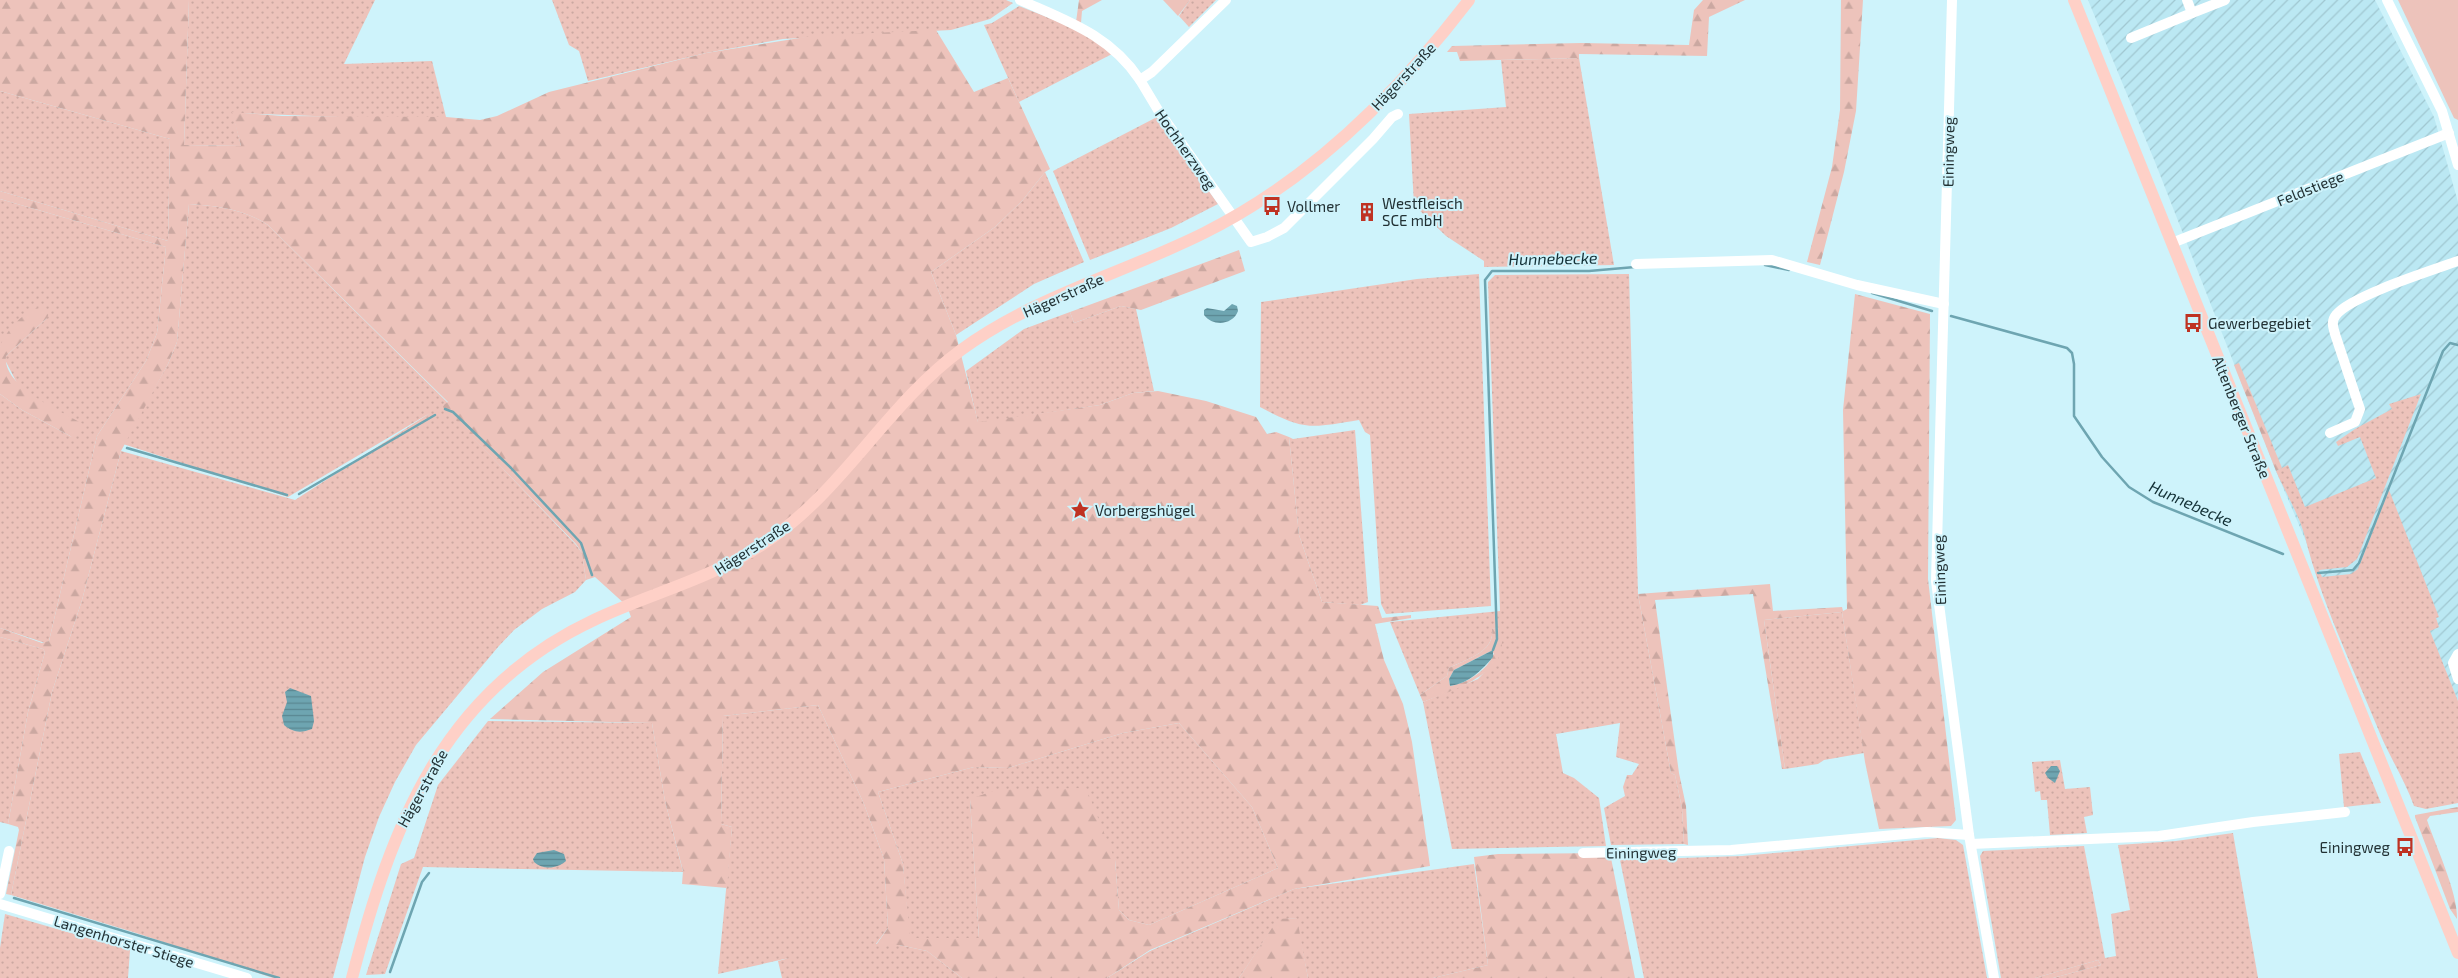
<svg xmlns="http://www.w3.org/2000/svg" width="2458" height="978" font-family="'Exo 2',sans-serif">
  <defs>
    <pattern id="industrial-furrows" width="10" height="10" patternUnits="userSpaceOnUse" patternTransform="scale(1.25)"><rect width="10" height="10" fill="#bbe8f3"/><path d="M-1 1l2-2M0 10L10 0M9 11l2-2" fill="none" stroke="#a0c7d1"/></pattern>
    <pattern id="green-dots" width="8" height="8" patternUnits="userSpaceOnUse" patternTransform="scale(1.25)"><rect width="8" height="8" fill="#edc3bb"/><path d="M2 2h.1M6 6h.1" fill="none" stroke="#cba8a1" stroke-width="1.8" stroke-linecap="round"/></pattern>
    <pattern id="forest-firs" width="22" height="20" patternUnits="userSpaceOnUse" patternTransform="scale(1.25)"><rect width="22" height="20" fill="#edc3bb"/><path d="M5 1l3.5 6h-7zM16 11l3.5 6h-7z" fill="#cba8a1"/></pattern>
    <pattern id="water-rules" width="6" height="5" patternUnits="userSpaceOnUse" patternTransform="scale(1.25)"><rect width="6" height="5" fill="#6ea5b1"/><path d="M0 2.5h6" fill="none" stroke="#5a8791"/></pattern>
  </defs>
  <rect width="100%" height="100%" fill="#cef3fb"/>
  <path fill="url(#industrial-furrows)" d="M2088 0H2375L2434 117 2458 202V701L2438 652 2328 593 2276 471 2155 162Z"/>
  <g fill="url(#green-dots)">
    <path d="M189 0H375L344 64 432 61 446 117 368 118 233 113 241 146 184 145Z"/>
    <path d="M552 0H1006L1013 3 990 19 951 30 783 39 706 53 588 81 579 51 569 45Z"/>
    <path d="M1190 0H1216L1189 27 1179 16Z"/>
    <path d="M1019 6C1044 16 1096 35 1112 54L1019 102 984 25 992 23Z"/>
    <path d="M1579 58 1614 265 1484 267V261L1446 236 1414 205 1409 114 1506 107 1501 60Z"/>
    <path d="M0 91 170 139 168 241 0 191Z"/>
    <path d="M1157 117 1218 204 1171 228 1090 260 1053 171Z"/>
    <path d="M1045 172 1084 262 1034 284 956 335 931 272 995 227 1022 201Z"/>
    <path d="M0 199 166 247 157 333 146 361 97 436 49 641 45 643 0 628V394L22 410 72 437 18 385 5 360 6 356 47 318 0 347Z"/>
    <path d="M189 204C218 206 243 209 268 225L448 403 443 406 576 545 582 553 586 580 575 592 542 609 514 630 498 647 416 745 395 782 379 817 365 857 333 978H273L133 932 11 895 52 692 82 600 121 451 295 500 430 413 288 497 123 444 168 364 177 342Z"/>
    <path d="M1479 274 1491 606 1386 614 1381 604 1370 435 1365 432 1359 420C1310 428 1305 431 1260 407L1261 302 1417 279Z"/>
    <path d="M1629 274 1638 594 1671 773 1675 775 1682 808 1684 844 1611 845 1604 808 1625 796 1623 787 1627 775H1632L1639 764 1616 757 1620 723 1556 734 1563 773 1574 778 1599 798 1606 846 1452 849 1423 702 1478 679 1498 658 1500 628 1492 629C1495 652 1467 659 1449 668L1447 676 1420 695 1390 622 1500 611 1488 282 1495 275Z"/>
    <path d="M1121 306 1136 309 1154 391 1133 393 1100 405 978 423 966 371 1024 329 1070 312 1074 323Z"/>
    <path d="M2421 394 2357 559 2347 567 2319 570 2322 577 2351 574 2358 569 2389 490 2439 617 2436 618 2439 627 2430 631 2458 701V803L2426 809 2414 806C2404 778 2387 753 2376 724 2351 663 2321 601 2305 537 2299 514 2285 492 2276 471L2288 465 2305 507 2376 478 2360 437 2338 446 2336 442 2355 429 2392 409 2389 404Z"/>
    <path d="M1355 430 1368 602 1360 605 1322 602 1299 535 1289 437 1293 439Z"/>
    <path d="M1842 612 1864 753 1824 760 1818 764 1785 769 1764 620Z"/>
    <path d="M0 637 43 649 45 652 28 712 8 824 0 822Z"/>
    <path d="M818 705 864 804 884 859 888 928 876 944 899 945 927 951 962 978H782L778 961 789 958 718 974 732 827 721 824 723 716Z"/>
    <path d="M488 721 652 723 665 801 683 872 423 867 385 974 366 975 401 864 414 858 438 785Z"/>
    <path d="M1179 723 1252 807 1278 868 1149 925 1129 920 1119 910 1115 860 970 799 979 938H909L903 864 878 792 974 767 1008 768 1123 733Z"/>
    <path d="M2360 752 2381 803 2344 807 2339 754Z"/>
    <path d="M2060 760 2065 789 2090 787 2093 815 2084 817 2087 833 2050 835 2047 800H2041L2040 791 2035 792 2032 762Z"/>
    <path d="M2233 833 2258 978H2053L2101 965 2098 960 2035 978H2001L1980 856 1983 851 2084 846 2105 958 2116 956 2111 914 2130 910 2118 845 2176 841Z"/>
    <path d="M1938 838 1956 840 1963 845 1987 978H1644L1620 860 1742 856Z"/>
    <path d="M1474 864 1488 965 1433 978H1308L1296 918 1278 920 1239 978H1107L1150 951 1294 889Z"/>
    <path d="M5 914 130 950 128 978H0V948Z"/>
  </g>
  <g fill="url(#forest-firs)" fill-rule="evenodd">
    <path d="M0 0H189L184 145 241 146 232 112 282 116 446 117 480 120 497 116 549 92 706 53 812 36 936 30 974 92 1008 78 1050 169 1045 172 1022 201 995 227 931 272 956 335 978 422 1100 405 1133 393 1158 391 1206 401 1256 417 1267 434 1276 432 1289 437 1299 535 1322 602 1378 606 1382 618 1411 615V618L1375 624 1384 660 1403 704 1412 742 1430 866 1294 889 1150 950 1107 978H962L927 951 899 945H876L888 928 884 859 864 804 818 705 723 716 721 824 732 827 727 888 682 884 683 871 665 801 652 723 490 719 543 672 631 617 627 606 595 577 586 580 582 553 576 544 442 406 448 402 268 225C243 209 218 206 189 204L177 342 168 364 121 451 82 600 52 692 11 895 6 894 19 830 18 827 8 824 28 712 45 652 43 649 0 637V628L42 643 49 641 97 436 146 361 157 333 166 247 0 199V191L168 241 170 139 0 91ZM1179 723 1252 807 1278 868 1149 925 1129 920 1119 910 1115 860 1086 788 996 790 970 799 979 938H910L903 864 878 792 974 767 1008 768 1123 733Z"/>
    <path d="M1079 0H1102L1082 11 1081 23 1076 22Z"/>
    <path d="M1163 0H1190L1178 16Z"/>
    <path d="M1703 0H1745L1709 17 1707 56 1579 54V58L1460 61 1457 52H1447L1452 46 1581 43 1689 45 1694 10Z"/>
    <path d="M1841 0H1863L1856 111 1844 172 1820 265 1807 262 1832 167 1840 110Z"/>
    <path d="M1239 250 1245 271 1141 310 1121 306 1074 323 1070 312Z"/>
    <path d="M1855 294 1930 314 1928 579 1956 820 1951 826 1879 829 1865 762 1842 612 1764 620 1785 769H1782L1753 594 1655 600 1679 773 1686 806 1688 845 1684 844 1682 808 1675 775 1671 773 1638 594 1770 584 1773 611 1842 607 1843 611 1847 609 1843 410Z"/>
    <path d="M41 307 50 311 47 318 6 356C2 387 63 412 85 425L72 437 22 410 0 394C0 382 0 358 0 347 5 331 25 310 41 307Z"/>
    <path d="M2239 363 2282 468 2276 471 2234 365Z"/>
    <path d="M1500 627C1501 633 1502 640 1502 646 1500 676 1446 693 1423 702L1420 695 1447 676 1449 668C1467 659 1495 652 1492 629ZM1489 652 1494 653C1488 670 1468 683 1450 686L1449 679 1454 670Z"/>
    <path d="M2458 807V812L2430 816 2427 820C2436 847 2458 893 2457 919L2450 909 2415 817V815Z"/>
    <path d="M1610 853 1635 978H1433L1488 965 1474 857 1498 854Z"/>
    <path d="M1297 918 1308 978H1239L1278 919Z"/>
    <path d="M2098 960 2101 965 2053 978H2035Z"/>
  </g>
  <path fill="#edc3bb" d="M2398 0H2458V120L2454 118Z"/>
  <g fill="url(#water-rules)">
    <path d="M1232 304 1237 306 1238 311C1233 325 1213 327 1204 315V310L1207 308 1224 311Z"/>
    <path d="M1493 650V657C1481 671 1469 683 1450 686L1449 679 1454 670Z"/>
    <path d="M290 688 311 696 314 721 312 729C301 733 294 733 284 725L282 716 287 702 285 692Z"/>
    <path d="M2051 766H2057L2060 771 2055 783 2048 778 2045 773Z"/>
    <path d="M554 850 564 854 566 861C557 869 543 870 534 862L533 859 537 853Z"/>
  </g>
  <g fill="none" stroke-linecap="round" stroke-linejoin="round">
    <g stroke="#6ea5b1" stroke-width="2.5">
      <path d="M1765 265 1789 270"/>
      <path d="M1872 293 1932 311"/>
      <path d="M1951 316 2067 348 2072 353 2074 364V416L2102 457 2129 487 2153 502 2283 554"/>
      <path d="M445 409 453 412 511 468 581 543 592 575"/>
      <path d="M127 448 287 495"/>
      <path d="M299 494 435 415"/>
      <path d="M2318 573 2353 570 2359 563 2443 351 2450 343 2458 345"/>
      <path d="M1493 650 1497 639 1485 280 1492 271H1589L1635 267"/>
      <path d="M14 898 279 978"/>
      <path d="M390 972 422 882 429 873"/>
    </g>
    <g stroke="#fff" stroke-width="10">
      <path d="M1020 0C1067 21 1110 35 1140 80"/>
      <path d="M1226 0 1152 72 1140 80 1158 110 1251 242 1267 237 1284 228 1373 139 1392 117 1398 114"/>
      <path d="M1952 0 1936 581 1969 835 1994 978"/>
      <path d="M2387 0 2442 111 2458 165"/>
      <path d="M2192 13 2225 0"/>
      <path d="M2131 38 2192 13 2187 0"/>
      <path d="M2172 243 2449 133"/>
      <path d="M1636 264 1772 260 1857 285 1944 304"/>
      <path d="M2330 433 2355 422 2360 409 2335 334C2333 327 2331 321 2336 315 2350 296 2433 270 2458 261"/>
      <path d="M2458 654 2453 663 2458 679"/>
      <path d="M1971 844 2159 836 2253 822 2345 812"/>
      <path d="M1583 853 1731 850 1927 832 1969 835"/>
      <path d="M0 894 9 851"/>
      <path d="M0 904 247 978"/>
    </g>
    <g stroke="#fed0c7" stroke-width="12">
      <path d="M2074 0 2458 953"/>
      <path d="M352 978C391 827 442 691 594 620 651 593 709 580 763 544 842 493 885 406 961 350 1035 296 1124 273 1204 233 1311 180 1397 94 1469 0"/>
    </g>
  </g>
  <defs>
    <g id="bus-bare" transform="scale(1.5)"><path d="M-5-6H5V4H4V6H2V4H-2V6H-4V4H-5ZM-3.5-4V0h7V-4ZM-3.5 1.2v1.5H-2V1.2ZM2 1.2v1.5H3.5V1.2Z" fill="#bf3222" stroke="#cef3fb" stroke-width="2.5" paint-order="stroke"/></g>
    <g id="building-bare" transform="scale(1.5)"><path d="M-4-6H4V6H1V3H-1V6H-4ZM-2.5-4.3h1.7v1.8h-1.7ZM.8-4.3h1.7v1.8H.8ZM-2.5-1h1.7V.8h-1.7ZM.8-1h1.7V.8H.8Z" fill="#bf3222" stroke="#cef3fb" stroke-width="2.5" paint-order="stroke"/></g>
    <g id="sight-bare" transform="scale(1.5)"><path d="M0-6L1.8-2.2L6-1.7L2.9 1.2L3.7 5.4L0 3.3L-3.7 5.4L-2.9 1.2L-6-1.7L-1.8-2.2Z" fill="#bf3222" stroke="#cef3fb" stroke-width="2.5" paint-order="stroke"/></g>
  </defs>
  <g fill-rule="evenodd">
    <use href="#bus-bare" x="1272" y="206"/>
    <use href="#building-bare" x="1367" y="212"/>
    <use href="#bus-bare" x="2193" y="323"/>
    <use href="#sight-bare" x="1080" y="510"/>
    <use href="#bus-bare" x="2405" y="847"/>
  </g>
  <g text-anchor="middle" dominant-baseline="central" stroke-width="4" stroke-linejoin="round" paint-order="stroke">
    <g font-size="15" fill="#223134" stroke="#cef3fb">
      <text transform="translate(1403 76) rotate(-47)">Hägerstraße</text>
      <text transform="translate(1186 149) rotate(55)">Hochherzweg</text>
      <text transform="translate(1948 152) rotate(-89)">Einingweg</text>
      <text transform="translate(2310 188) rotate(-22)">Feldstiege</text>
      <text transform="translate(1063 295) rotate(-24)">Hägerstraße</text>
      <text transform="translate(2242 417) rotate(68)">Altenberger Straße</text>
      <text transform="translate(752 547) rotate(-33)">Hägerstraße</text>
      <text transform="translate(1939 570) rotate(-92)">Einingweg</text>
      <text transform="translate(422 788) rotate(-61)">Hägerstraße</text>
      <text transform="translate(1641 852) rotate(-1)">Einingweg</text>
      <text transform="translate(124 941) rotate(17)">Langenhorster Stiege</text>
    </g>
    <g font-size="15" fill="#223134" stroke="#cef3fb" text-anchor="start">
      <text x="1382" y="203">Westfleisch<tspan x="1382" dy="17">SCE mbH</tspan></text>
      <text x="1287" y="206">Vollmer</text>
      <text x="2208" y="323">Gewerbegebiet</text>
      <text x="1095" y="510">Vorbergshügel</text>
      <text x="2390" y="847" text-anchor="end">Einingweg</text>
    </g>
    <g font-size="16" font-style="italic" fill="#133036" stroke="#cef3fb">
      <text transform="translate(1553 258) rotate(-1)">Hunnebecke</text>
      <text transform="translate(2191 503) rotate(24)">Hunnebecke</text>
    </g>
  </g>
</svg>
